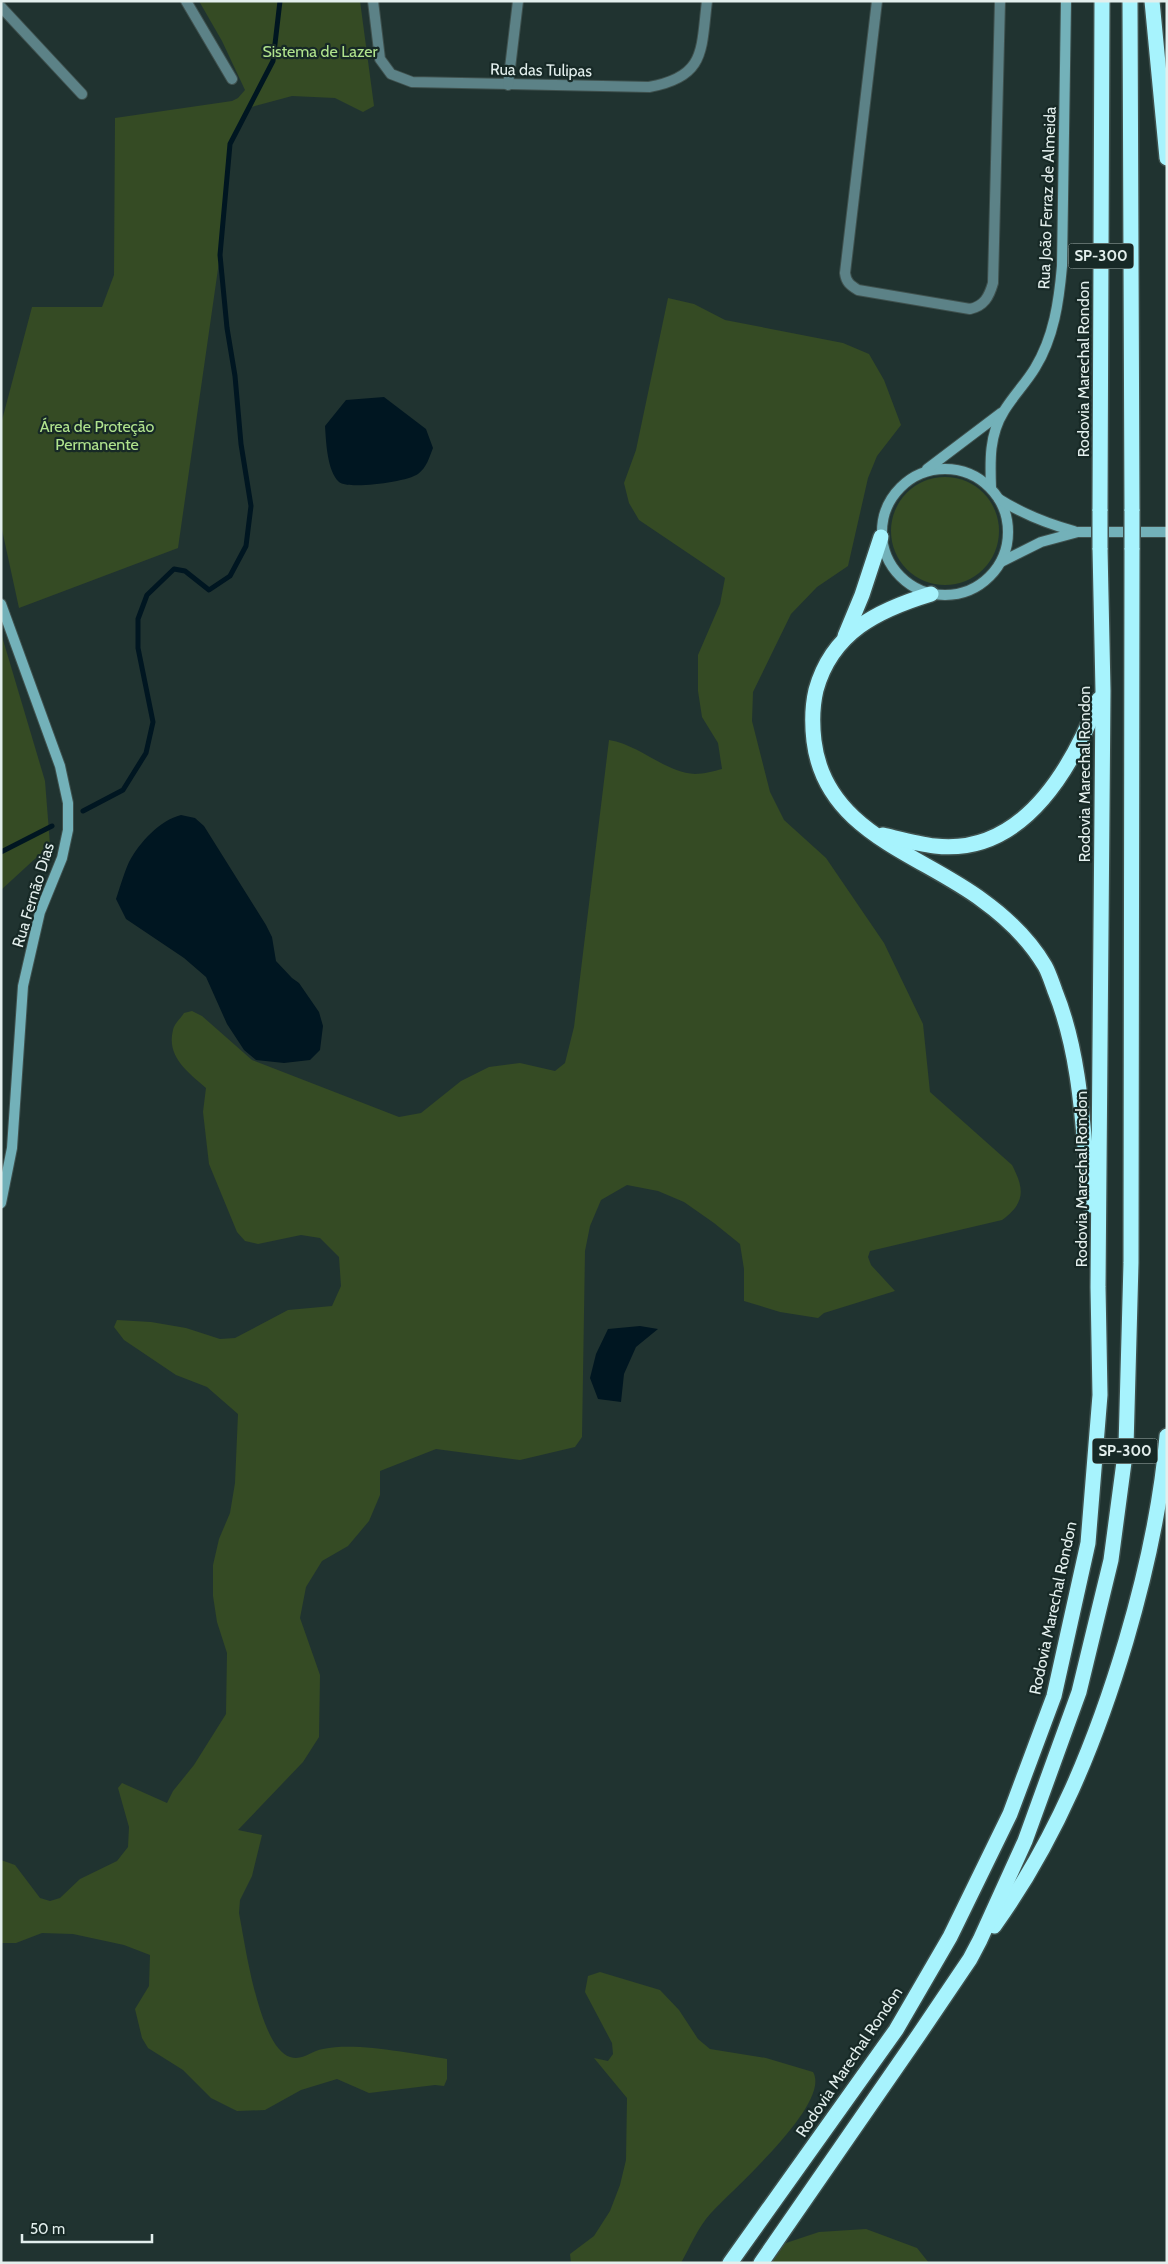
<svg xmlns="http://www.w3.org/2000/svg" width="1168" height="2264" font-family="Cabin,sans-serif">
  <rect width="100%" height="100%" fill="#203330"/>
  <g fill="#354b24">
    <path d="M199 1H360L374 106 363 112 335 98 292 96 248 108 230 144 220 255 178 548 19 608 1 525V424L32 307H102L114 275 115 118 232 101 238 98 245 90 222 41Z"/>
    <path d="M668 298 694 304 725 320 843 343 869 354 884 380 901 425 877 456 868 478 848 566 817 587 791 614 753 692 752 721 770 792 784 820 826 858 884 943 923 1024 930 1092 1012 1165C1025 1190 1025 1203 1002 1220L870 1251 868 1257 871 1265 895 1291 824 1313 818 1318 780 1312 744 1301V1269L740 1244 714 1223 684 1202 658 1191 627 1185 601 1200 590 1226 585 1251 582 1437 575 1447 520 1460 436 1449 380 1471V1495L369 1521 348 1546 322 1561 306 1587 300 1618 320 1675 319 1737 303 1762 238 1830 262 1835 252 1876 240 1900 239 1913C245 1943 259 2047 290 2057 303 2061 311 2051 323 2049 358 2042 411 2054 447 2059V2079L444 2086 435 2085 369 2093 337 2079 301 2090 265 2110 237 2111 211 2098 183 2070 148 2048 142 2038 135 2009 149 1986 150 1955 124 1945 73 1934 42 1933 16 1943H1V1860L15 1865 40 1898 50 1901 60 1898 80 1879 117 1861 128 1847 129 1827 118 1788 122 1783 167 1803 173 1791 194 1765 226 1714 227 1653 217 1622 213 1596V1565L219 1539 230 1513 235 1483 238 1414 207 1387 176 1375 124 1340 114 1327 117 1320 151 1322 186 1328 220 1339 235 1338 288 1310 332 1306 341 1286 339 1257 320 1238 301 1235 258 1244 245 1241 237 1232 209 1164 203 1112 206 1088C189 1073 166 1057 173 1030 174 1024 181 1018 184 1013L192 1011 202 1016 252 1060 399 1117 421 1113 461 1081 489 1067 520 1063 555 1071 565 1063 574 1027 609 740C640 745 664 772 695 774 704 774 714 771 722 769L718 743 702 717 698 691V655L720 604 725 578 639 520 629 503 624 483 636 450Z"/>
    <circle cx="945" cy="531" r="54"/>
    <path d="M1 633 45 781 50 845 1 890Z"/>
    <path d="M600 1972 660 1990 679 2010 698 2039 710 2049 766 2058 813 2072C832 2103 732 2190 711 2213 698 2227 690 2247 681 2263H571L570 2254 594 2236 610 2211 620 2185 626 2160 627 2098 594 2058 608 2061 613 2054 612 2043 585 1992 588 1976Z"/>
    <path d="M866 2229 917 2248 929 2263H767L783 2244 819 2232Z"/>
  </g>
  <g fill="#001621">
    <path d="M384 397 426 429 433 448C429 458 427 467 418 474 407 482 348 490 339 482 327 471 326 441 325 426L346 400Z"/>
    <path d="M181 815 195 818 204 826 266 925 272 937 276 961 292 978 299 983 319 1012 323 1026 320 1050 310 1060 284 1063 256 1060 244 1050 227 1024 206 977 184 958 126 919 116 899C120 887 124 873 129 862 139 843 160 820 181 815Z"/>
    <path d="M640 1326 658 1329 636 1347 624 1374 621 1402 598 1399 590 1378 596 1354 608 1329Z"/>
  </g>
  <g fill="none" stroke-linecap="round" stroke-linejoin="round">
    <g stroke="#001621" stroke-width="5">
      <path d="M83 811 123 790 146 753 153 722 138 648V619L147 595 174 569 185 571 209 590 230 576 246 546 251 506 241 444 235 376 227 328 220 255 230 144 273 61 280 1"/>
      <path d="M1 852 52 826"/>
    </g>
    <g stroke="#3f514e" stroke-width="12">
      <path id="lane" d="M877 1 845 273C846 282 850 285 858 290L970 309C984 306 989 297 993 283L1000 1"/>
    </g>
    <g stroke="#3f514e" stroke-width="12">
      <g id="street">
        <path d="M186 1 232 79"/>
        <path d="M373 1 380 59 391 74 412 82 649 87C706 77 701 50 707 1"/>
        <path d="M1 7 82 94"/>
        <path d="M508 85 518 1"/>
      </g>
    </g>
    <g stroke="#3f514e" stroke-width="12">
      <g id="secondary">
        <circle cx="945" cy="532" r="63"/>
        <path d="M927 469 1001 413"/>
        <path d="M991 488C990 461 989 435 1004 411 1013 396 1026 383 1035 368 1054 337 1059 301 1062 266L1066 1"/>
        <path d="M999 499C1023 514 1048 524 1074 531"/>
        <path d="M1001 562 1041 542 1078 532H1167"/>
        <path d="M1 604 60 766 68 803V830L62 858 40 912 23 986 12 1148 1 1203"/>
      </g>
    </g>
    <g stroke="#3f514e" stroke-width="18">
      <g id="highway">
        <path d="M1130 1 1132 511"/>
        <path d="M1152 1 1167 158"/>
        <path d="M1100 511 1102 1"/>
        <path d="M931 594C878 610 832 632 816 690 812 707 812 724 814 741 825 832 919 853 982 900 1007 918 1029 939 1045 966 1049 973 1052 983 1055 991 1082 1058 1083 1134 1090 1205"/>
        <path d="M845 636 862 595 881 537"/>
        <path d="M883 835C900 839 918 844 935 846 1023 856 1072 768 1099 699"/>
        <path d="M994 1926C1056 1840 1096 1742 1126 1641 1146 1573 1161 1506 1167 1436"/>
        <path d="M730 2263 896 2030 950 1937 1010 1814 1054 1696 1088 1543 1100 1395 1098 1287 1103 691 1100 548"/>
        <path d="M761 2263 918 2036 970 1959 980 1940 1025 1841 1079 1692 1111 1560 1126 1447 1131 1263 1132 548"/>
      </g>
    </g>
    <use href="#lane" stroke="#5c8287" stroke-width="10"/>
    <use href="#street" stroke="#5c8287" stroke-width="10"/>
    <use href="#secondary" stroke="#73b1b9" stroke-width="10"/>
    <use href="#highway" stroke="#a7f3fd" stroke-width="15"/>
    <g stroke="#3f514e" stroke-width="18" stroke-linecap="butt">
      <g id="highway-bridge">
        <path d="M1100 548V511"/>
        <path d="M1132 548V511"/>
      </g>
    </g>
    <use href="#highway-bridge" stroke="#a7f3fd" stroke-width="15"/>
  </g>
  <g text-anchor="middle" dominant-baseline="central" stroke-width="4.5" stroke-linejoin="round" paint-order="stroke">
    <g fill="#172926" stroke="#a6b4b1" stroke-width="1">
      <rect x="1068.5" y="243.5" width="65" height="25" rx="4"/>
      <rect x="1092.5" y="1438.5" width="65" height="25" rx="4"/>
    </g>
    <g font-size="15" font-weight="bold" fill="#e3efed">
      <text x="1101" y="256">SP-300</text>
      <text x="1125" y="1451">SP-300</text>
    </g>
    <g font-size="16" fill="#b0e38d" stroke="#172926">
      <text x="320" y="51">Sistema de Lazer</text>
      <text x="97" y="426">Área de Proteção<tspan x="97" dy="18">Permanente</tspan></text>
    </g>
    <g font-size="16" fill="#e3efed" stroke="#172926">
      <text transform="translate(541 70) rotate(1)">Rua das Tulipas</text>
      <text transform="translate(1047 198) rotate(-88)">Rua João Ferraz de Almeida</text>
      <text transform="translate(1083 369) rotate(-90)">Rodovia Marechal Rondon</text>
      <text transform="translate(1084 774) rotate(-90)">Rodovia Marechal Rondon</text>
      <text transform="translate(33 895) rotate(-73)">Rua Fernão Dias</text>
      <text transform="translate(1081 1179) rotate(-90)">Rodovia Marechal Rondon</text>
      <text transform="translate(1053 1608) rotate(-78)">Rodovia Marechal Rondon</text>
      <text transform="translate(849 2062) rotate(-56)">Rodovia Marechal Rondon</text>
    </g>
  </g>
  <rect width="1168" height="2264" fill="none" stroke="#e3efed" stroke-width="5"/>
  <path d="M22 2234v8h130v-8" fill="none" stroke="#e3efed" stroke-width="2.5"/>
  <text x="30" y="2234" font-size="15" fill="#e3efed" stroke="#172926" stroke-width="4" paint-order="stroke">50 m</text>
</svg>
